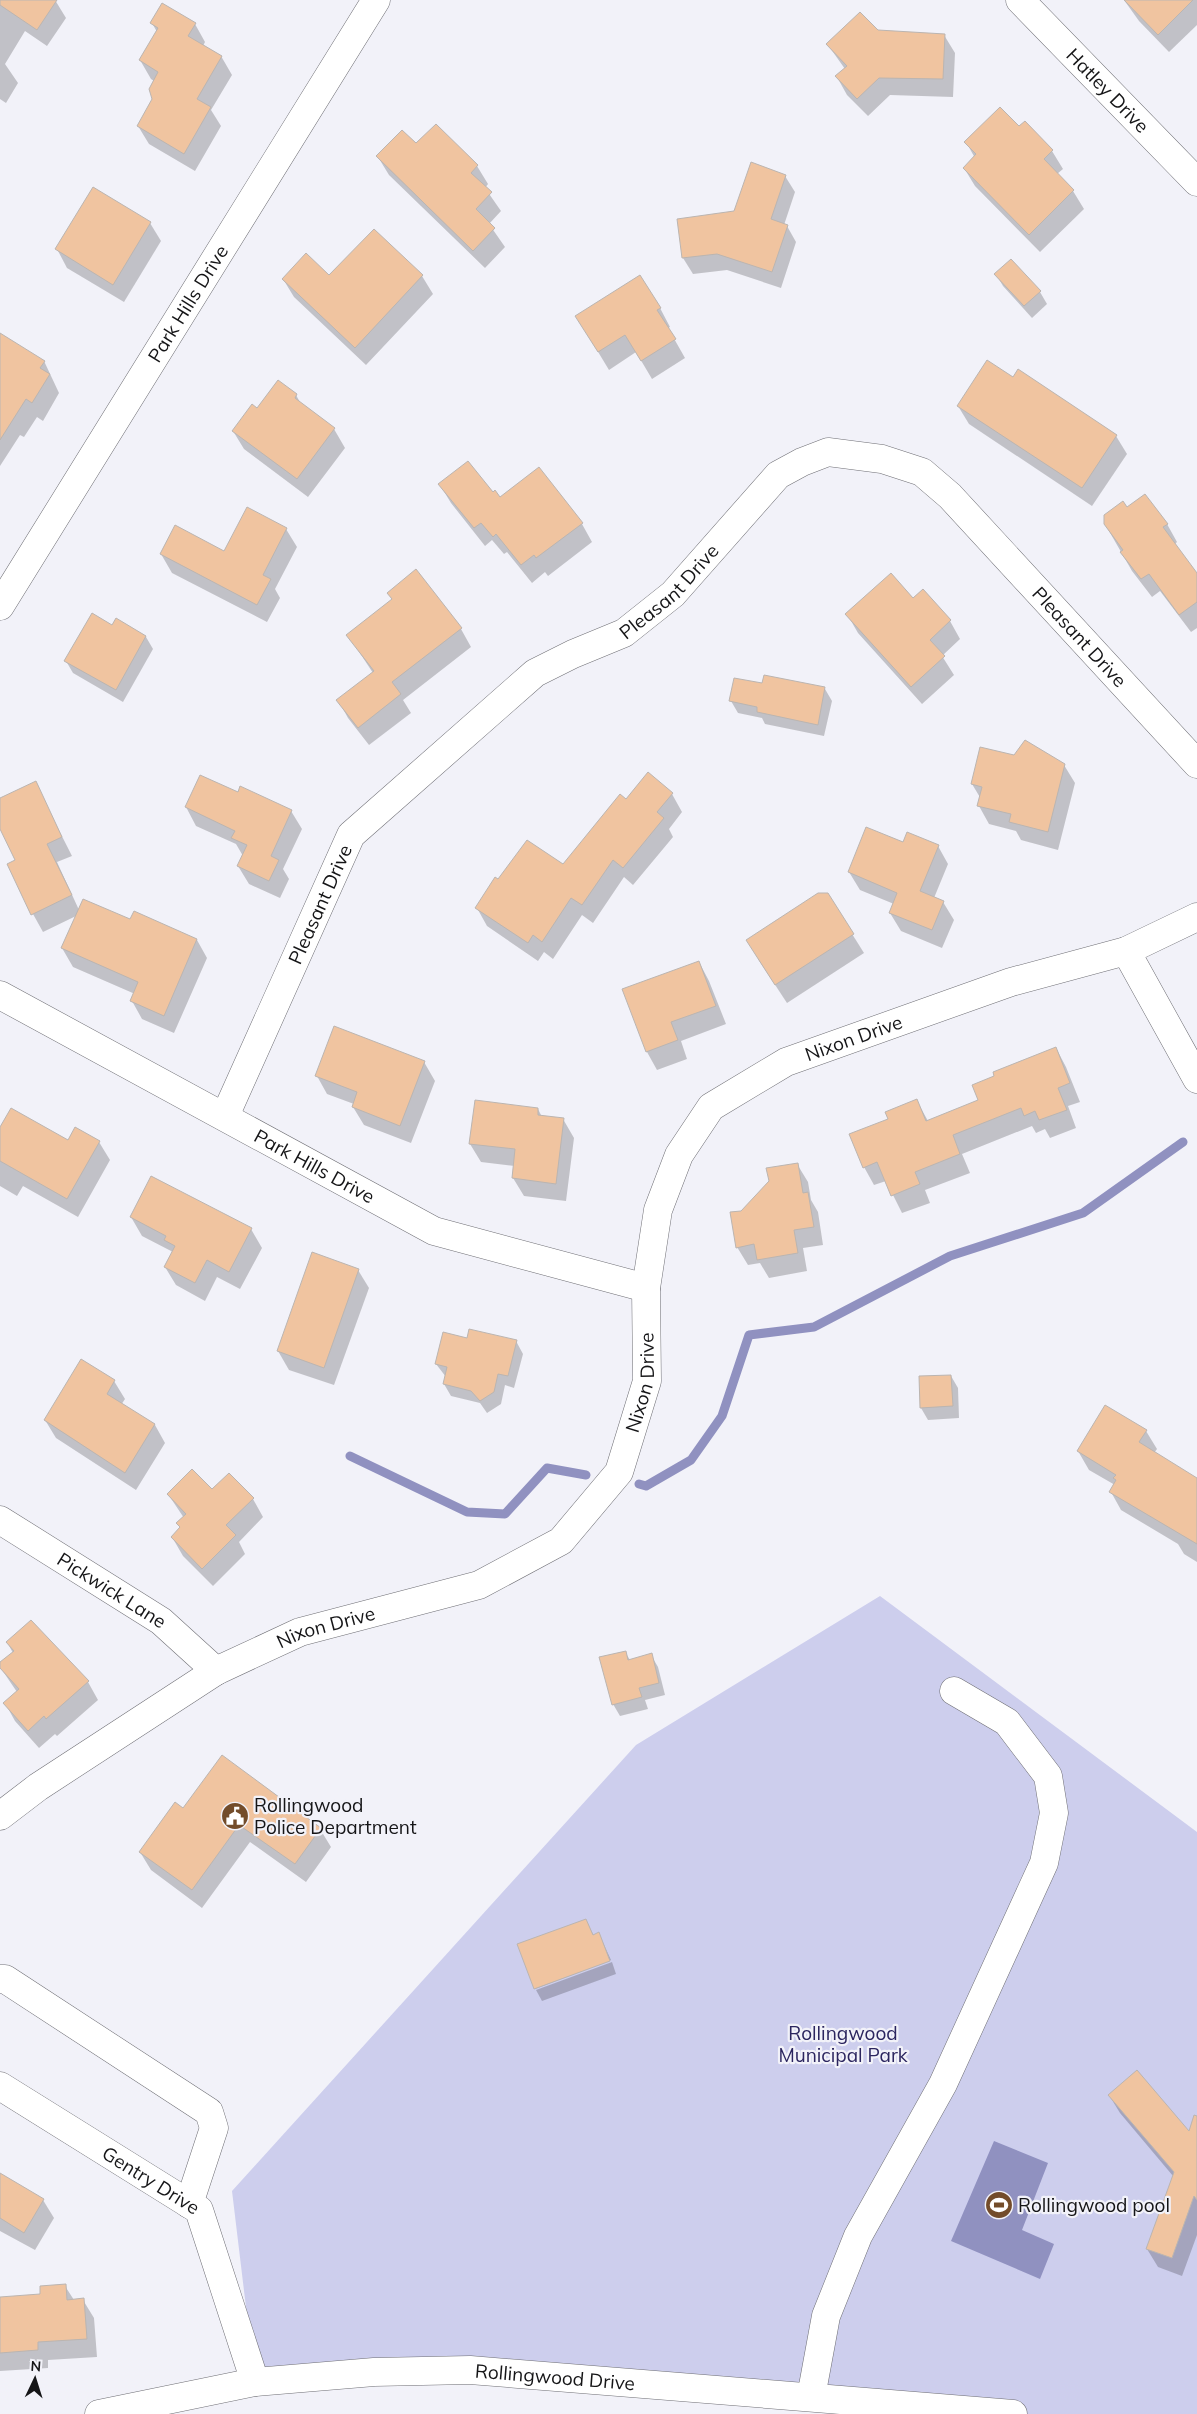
<svg xmlns="http://www.w3.org/2000/svg" width="1197" height="2414" font-family="Mulish,sans-serif">
  <rect width="100%" height="100%" fill="#f2f2f9"/>
  <path fill="#cdceed" d="M880 1596 1197 1832V2414H976L470 2370 255 2382 232 2191 636 1745Z"/>
  <path fill="#9091c0" d="M994 2141 1048 2163 1022 2230 1054 2244 1040 2279 951 2241Z"/>
  <g fill="#0003">
    <path d="M0 0H55L66 18 47 46 25 31 5 64 18 83 6 103 0 99Z"/>
    <path d="M1124 0H1197V25L1169 52 1139 21Z"/>
    <path d="M152 23 195 24 205 42 203 46 221 56 232 75 211 110 221 126 195 171 149 144 138 126 154 99V81L151 79 140 60 157 32Z"/>
    <path d="M878 31 944 35 955 53 953 97 890 95 868 116 847 95 837 77 845 69 828 45Z"/>
    <path d="M1025 123 1052 151 1063 169 1057 174 1073 191 1084 209 1040 252 975 186 964 168 975 158 966 142 1019 128Z"/>
    <path d="M436 126 477 166 488 184 485 188 501 211 489 224 505 247 485 268 389 175 378 157 416 145Z"/>
    <path d="M785 176 795 192 784 225 787 226 796 242 781 288 727 270 693 274 683 258 678 220 735 212Z"/>
    <path d="M150 223 161 241 124 302 67 268 57 249Z"/>
    <path d="M374 231 422 276 433 294 366 365 294 297 283 279 329 277Z"/>
    <path d="M996 274 1040 292 1047 304 1032 318 1003 286Z"/>
    <path d="M660 308 670 327 668 328 685 358 652 379 636 352 609 370 577 317Z"/>
    <path d="M0 345 44 361 59 393 43 421 37 417 24 437 20 435 0 466Z"/>
    <path d="M1013 379 1116 436 1127 454 1092 506 969 424 958 406Z"/>
    <path d="M296 395 301 404 334 429 345 448 308 497 244 449 233 431 257 409Z"/>
    <path d="M440 485 493 493 500 499 582 524 592 542 548 576 545 572 532 583 507 552 504 554 492 540 485 546 451 503Z"/>
    <path d="M1127 509 1167 524 1177 542 1174 545 1197 575V628L1191 632 1160 591 1152 597 1132 571 1105 524Z"/>
    <path d="M286 529 297 547 275 589 280 598 267 622 172 573 161 554 225 552Z"/>
    <path d="M416 571 461 629 471 647 403 700 411 713 369 745 348 718 338 700 373 673 348 635 393 600 388 593Z"/>
    <path d="M847 614 950 621 960 639 942 656 954 675 922 704 858 633Z"/>
    <path d="M112 627 146 637 153 649 123 702 73 673 66 661Z"/>
    <path d="M763 685 825 689 832 701 824 736 765 724 762 718 738 713 731 701Z"/>
    <path d="M1015 757 1064 765 1075 783 1058 850 1021 840 1016 831 989 824 979 806 981 799 972 784Z"/>
    <path d="M35 783 72 856 57 862 79 910 131 921 197 940 207 958 174 1033 142 1019 132 1001 135 994 73 967 62 948 76 916 43 932 33 914 17 861 0 826V799Z"/>
    <path d="M672 794 682 812 669 829 673 837 633 885 624 877 593 923 582 915 553 959 544 952 538 961 487 926 477 908 498 880 563 865 626 801Z"/>
    <path d="M186 807 291 811 302 829 283 869 289 879 280 898 249 884 238 866 243 856 236 844 196 826Z"/>
    <path d="M904 843 938 846 948 864 934 898 943 902 954 920 942 948 901 931 890 913 894 904 860 890 849 872Z"/>
    <path d="M827 894 864 953 787 1003 758 959Z"/>
    <path d="M699 962 709 981 726 1024 681 1041 687 1059 657 1070 647 1052 624 990Z"/>
    <path d="M1056 1048 1066 1067 1080 1102 1068 1106 1076 1128 1050 1138 1045 1129 1036 1133 1032 1126 962 1154 970 1173 925 1190 930 1203 902 1213 886 1181 874 1185 864 1167 889 1120 917 1101 928 1121 979 1101 996 1077Z"/>
    <path d="M424 1062 435 1081 411 1143 364 1125 353 1107 354 1104 327 1094 317 1076Z"/>
    <path d="M538 1109 542 1117 563 1119 574 1138 566 1201 524 1196 513 1178 515 1166 481 1162 470 1144Z"/>
    <path d="M0 1129 68 1141 99 1142 110 1160 78 1217 23 1186 17 1196 0 1186Z"/>
    <path d="M797 1164 808 1182 811 1200 818 1212 823 1245 803 1248 807 1271 769 1278 760 1263 748 1265 737 1247 742 1212Z"/>
    <path d="M131 1217 251 1229 262 1248 240 1289 217 1277 205 1301 176 1285 165 1267 173 1252 142 1236Z"/>
    <path d="M358 1270 369 1288 334 1385 289 1370 278 1351Z"/>
    <path d="M468 1339 516 1341 523 1354 514 1388 505 1385 501 1404 487 1413 480 1403 451 1396 444 1384 446 1377 436 1364Z"/>
    <path d="M951 1376 958 1388 959 1418 928 1420 921 1408Z"/>
    <path d="M114 1381 125 1399 121 1405 155 1425 165 1443 136 1490 56 1438 45 1420Z"/>
    <path d="M1146 1431 1157 1449 1154 1453 1197 1479V1562L1184 1554 1178 1544 1121 1510 1111 1492 1115 1485 1089 1470 1078 1451Z"/>
    <path d="M212 1491 253 1499 263 1517 239 1542 245 1554 213 1586 183 1556 172 1537 181 1529 178 1523 184 1518 168 1494Z"/>
    <path d="M7 1642 88 1682 98 1700 57 1736 55 1734 39 1748 15 1721 5 1703 17 1692 0 1667V1664L13 1653Z"/>
    <path d="M625 1652 630 1660 651 1655 658 1667 665 1695 645 1700 648 1709 620 1716 613 1704Z"/>
    <path d="M184 1810 320 1829 331 1847 306 1882 250 1842 202 1908 151 1870 140 1852Z"/>
    <path d="M586 1921 594 1936 599 1934 611 1960 535 1989 519 1945Z"/>
    <path d="M612 1962 616 1974 542 2001 536 1990Z"/>
    <path d="M1109 2095 1197 2139V2235L1182 2276 1158 2267 1147 2249 1173 2176 1120 2113Z"/>
    <path d="M0 2174 43 2200 54 2218 35 2250 0 2231Z"/>
    <path d="M65 2286 74 2300H83L94 2318 97 2357 48 2360V2368L0 2371V2298L41 2295Z"/>
  </g>
  <g fill="none" stroke-linecap="round" stroke-linejoin="round">
    <g stroke="#9091c0" stroke-width="9">
      <path d="M350 1456 467 1512 505 1514 547 1468 586 1475"/>
      <path d="M639 1484 646 1486 691 1460 722 1416 749 1335 814 1327 950 1256 1083 1213 1183 1142"/>
    </g>
  </g>
  <g fill="#f0c4a0" stroke="#bbb5b1">
    <path d="M0 0H57L37 30 0 5Z"/>
    <path d="M1124 0H1193L1158 35Z"/>
    <path d="M162 3 196 23 188 36 222 56 197 99 211 107 184 154 137 126 152 99 149 89 158 72 139 60 158 28 150 23Z"/>
    <path d="M860 12 878 30 945 34 943 79 879 78 857 99 835 76 847 66 826 44Z"/>
    <path d="M1000 107 1019 126 1025 121 1053 150 1044 159 1074 190 1029 235 963 168 976 154 964 142Z"/>
    <path d="M436 124 478 165 471 173 492 192 476 209 495 228 473 251 376 156 402 130 416 143Z"/>
    <path d="M751 162 786 175 771 219 788 225 772 272 717 254 682 258 677 219 734 211Z"/>
    <path d="M93 187 151 222 113 285 55 249Z"/>
    <path d="M374 229 423 275 355 348 282 279 306 253 329 275Z"/>
    <path d="M1011 259 1041 291 1024 306 994 274Z"/>
    <path d="M640 275 661 308 657 310 676 339 641 361 625 335 598 352 575 316Z"/>
    <path d="M0 333 45 361 40 368 50 374 32 403 26 399 0 440Z"/>
    <path d="M987 360 1013 377 1018 369 1117 435 1082 488 957 406Z"/>
    <path d="M278 380 297 394 295 398 335 428 297 479 232 431 252 404 257 408Z"/>
    <path d="M468 461 493 492 495 490 500 497 539 467 583 523 536 558 534 555 521 565 496 534 493 537 481 523 474 528 438 484Z"/>
    <path d="M1145 494 1168 524 1163 527 1197 573V602L1179 615 1149 574 1141 579 1120 552 1123 550 1104 524V515L1123 501 1127 507Z"/>
    <path d="M247 507 287 528 263 575 271 579 257 605 160 554 175 525 224 551Z"/>
    <path d="M416 569 462 628 392 682 401 694 358 728 336 700 374 671 346 635 392 599 387 593Z"/>
    <path d="M891 573 913 598 923 589 951 620 930 640 945 656 911 687 845 614Z"/>
    <path d="M92 613 112 625 116 618 146 636 116 690 64 661Z"/>
    <path d="M764 675 825 687 818 725 757 712V707L729 701 734 678 762 683Z"/>
    <path d="M1025 740 1065 764 1048 832 1009 822 1011 814 977 806 982 787 971 784 980 747 1014 755Z"/>
    <path d="M648 772 673 793 657 812 664 818 623 868 613 860 582 905 571 898 542 942 533 935 528 943 475 908 495 877 498 879 527 840 563 864 620 794 626 799Z"/>
    <path d="M200 775 238 792 240 786 292 810 271 856 279 860 269 881 237 866 247 845 231 838 235 831 185 807Z"/>
    <path d="M36 781 62 837 47 844 72 895 31 915 7 864 15 860 0 829V798Z"/>
    <path d="M866 827 903 842 907 832 939 845 920 891 944 901 932 930 889 913 897 893 848 872Z"/>
    <path d="M818 893H828L854 934 775 985 746 940Z"/>
    <path d="M83 899 130 919 134 911 197 939 164 1016 130 1001 138 982 61 948Z"/>
    <path d="M699 961 716 1006 671 1022 678 1040 646 1052 622 989Z"/>
    <path d="M334 1026 425 1061 400 1126 352 1107 357 1092 315 1076Z"/>
    <path d="M1056 1047 1070 1083 1058 1088 1067 1110 1039 1120 1035 1111 1024 1116 1021 1108 953 1135 960 1154 915 1172 920 1184 891 1196 877 1162 863 1168 849 1134 888 1119 885 1112 917 1099 926 1121 978 1100 972 1085 994 1076 993 1072Z"/>
    <path d="M475 1100 538 1108V1115L564 1118 556 1184 512 1178 515 1149 469 1144Z"/>
    <path d="M11 1108 68 1140 75 1127 100 1141 67 1199 0 1161V1127Z"/>
    <path d="M798 1163 803 1193 808 1192 814 1227 794 1230 798 1253 757 1260 754 1244 736 1248 730 1212 741 1211 769 1181 766 1168Z"/>
    <path d="M151 1176 252 1228 229 1272 207 1260 195 1283 164 1267 175 1246 164 1240 166 1236 130 1217Z"/>
    <path d="M312 1252 359 1269 324 1368 277 1351Z"/>
    <path d="M469 1329 517 1340 508 1376 498 1374 494 1392 480 1401 471 1391 443 1384 447 1367 435 1364 443 1332 467 1338Z"/>
    <path d="M81 1359 115 1380 107 1394 155 1424 125 1473 44 1420Z"/>
    <path d="M951 1375 953 1406 920 1408 919 1376Z"/>
    <path d="M1105 1405 1147 1430 1139 1442 1197 1478V1544L1109 1492 1116 1480 1113 1478 1116 1475 1077 1451Z"/>
    <path d="M192 1469 212 1489 229 1473 254 1498 226 1525 236 1535 202 1569 171 1537 180 1527 176 1523 186 1514 167 1494Z"/>
    <path d="M31 1620 89 1681 46 1719 44 1716 28 1731 3 1703 19 1689 0 1668V1662L14 1651 6 1642Z"/>
    <path d="M626 1651 628 1660 652 1653 659 1683 639 1688 642 1697 612 1705 599 1657Z"/>
    <path d="M222 1755 321 1828 295 1864 239 1825 192 1890 139 1852 175 1802 183 1808Z"/>
    <path d="M586 1919 593 1935 599 1932 610 1961 534 1989 517 1944Z"/>
    <path d="M1137 2070 1189 2131 1194 2115 1197 2116V2200L1194 2196 1172 2258 1146 2249 1174 2172 1108 2095Z"/>
    <path d="M0 2173 44 2199 24 2233 0 2218Z"/>
    <path d="M66 2284 67 2300 84 2298 87 2339 38 2342V2350L0 2353V2297L40 2294V2286Z"/>
  </g>
  <g fill="none" stroke-linecap="round" stroke-linejoin="round">
    <g stroke="#6f6f75" stroke-width="29">
      <g id="minor">
        <path id="s1" d="M1020 0 1197 182"/>
        <path id="s2" d="M0 606 376 0"/>
        <path d="M1126 951 1197 1079"/>
        <path id="s3" d="M0 995 434 1231 646 1288"/>
        <path id="s4" d="M225 1116 351 835 535 673 573 654 624 633 673 594 778 475 802 462 828 452 882 459 922 472 950 496 1197 764"/>
        <path id="s5" d="M0 1520 161 1621 216 1671"/>
        <path id="s6" d="M0 1816 38 1787 216 1671 300 1632 479 1585 561 1541 619 1472 647 1381 646 1288 658 1210 679 1155 711 1107 786 1062 1011 982 1126 951 1197 917"/>
        <path d="M0 1979H5L209 2112 214 2128 189 2204"/>
        <path id="s7" d="M0 2086 199 2210 255 2382"/>
        <path d="M811 2397 826 2316 858 2236 943 2084 1044 1863 1054 1813 1048 1776 1007 1722 954 1691"/>
        <path id="s8" d="M99 2414 255 2382 374 2372 470 2370 1013 2414"/>
      </g>
    </g>
    <use href="#minor" stroke="#fff" stroke-width="28"/>
  </g>
  <defs>
    <g id="civic-disc" transform="scale(1.4375)"><circle r="9.5" fill="#734c2a" stroke="#f2f2f9"/><path d="M-.6-6.5H3V-4.5H.6V-3L4-1V1h2V6H-6V1h2V-1L-.6-3ZM-1.2 2.5V6h2.4V2.5Z" fill="#fff"/></g>
    <g id="stadium-disc" transform="scale(1.4375)"><circle r="9.5" fill="#734c2a" stroke="#f2f2f9"/><path d="M0-5a6.5 5 0 1 0 0 10a6.5 5 0 1 0 0-10ZM-3.5-1.8h7v3.6h-7Z" fill="#fff"/></g>
  </defs>
  <g fill-rule="evenodd">
    <use href="#civic-disc" x="235" y="1816"/>
    <use href="#stadium-disc" x="999" y="2205"/>
  </g>
  <g text-anchor="middle" dominant-baseline="central" stroke-width="4.5" stroke-linejoin="round" paint-order="stroke">
    <g font-size="19" fill="#151517" stroke="#f2f2f9">
      <text stroke="none"><textPath href="#s1" startOffset="126">Hatley Drive</textPath></text>
      <text stroke="none"><textPath href="#s2" startOffset="356">Park Hills Drive</textPath></text>
      <text stroke="none"><textPath href="#s4" startOffset="712">Pleasant Drive</textPath></text>
      <text stroke="none"><textPath href="#s4" startOffset="1252">Pleasant Drive</textPath></text>
      <text stroke="none"><textPath href="#s4" startOffset="232">Pleasant Drive</textPath></text>
      <text stroke="none"><textPath href="#s6" startOffset="1264">Nixon Drive</textPath></text>
      <text stroke="none"><textPath href="#s3" startOffset="358">Park Hills Drive</textPath></text>
      <text stroke="none"><textPath href="#s6" startOffset="814">Nixon Drive</textPath></text>
      <text stroke="none"><textPath href="#s5" startOffset="132">Pickwick Lane</textPath></text>
      <text stroke="none"><textPath href="#s6" startOffset="379">Nixon Drive</textPath></text>
      <text stroke="none"><textPath href="#s7" startOffset="178">Gentry Drive</textPath></text>
      <text stroke="none"><textPath href="#s8" startOffset="460">Rollingwood Drive</textPath></text>
    </g>
    <g font-size="19" fill="#151517" stroke="#f2f2f9" text-anchor="start">
      <text x="254" y="1805">Rollingwood<tspan x="254" dy="22">Police Department</tspan></text>
      <text x="1018" y="2205">Rollingwood pool</text>
    </g>
    <g font-size="19" fill="#2b255f" stroke="#f2f2f9">
      <text x="843" y="2033">Rollingwood<tspan x="843" dy="22">Municipal Park</tspan></text>
    </g>
  </g>
  <g transform="translate(35 2379) rotate(4)" stroke="#f2f2f9" stroke-width="4" paint-order="stroke">
  <path d="M0-4L9 19L0 12L-9 19Z" fill="#151517"/>
  <text y="-8" font-size="14" font-weight="bold" text-anchor="middle" fill="#151517">N</text>
  </g>
</svg>
